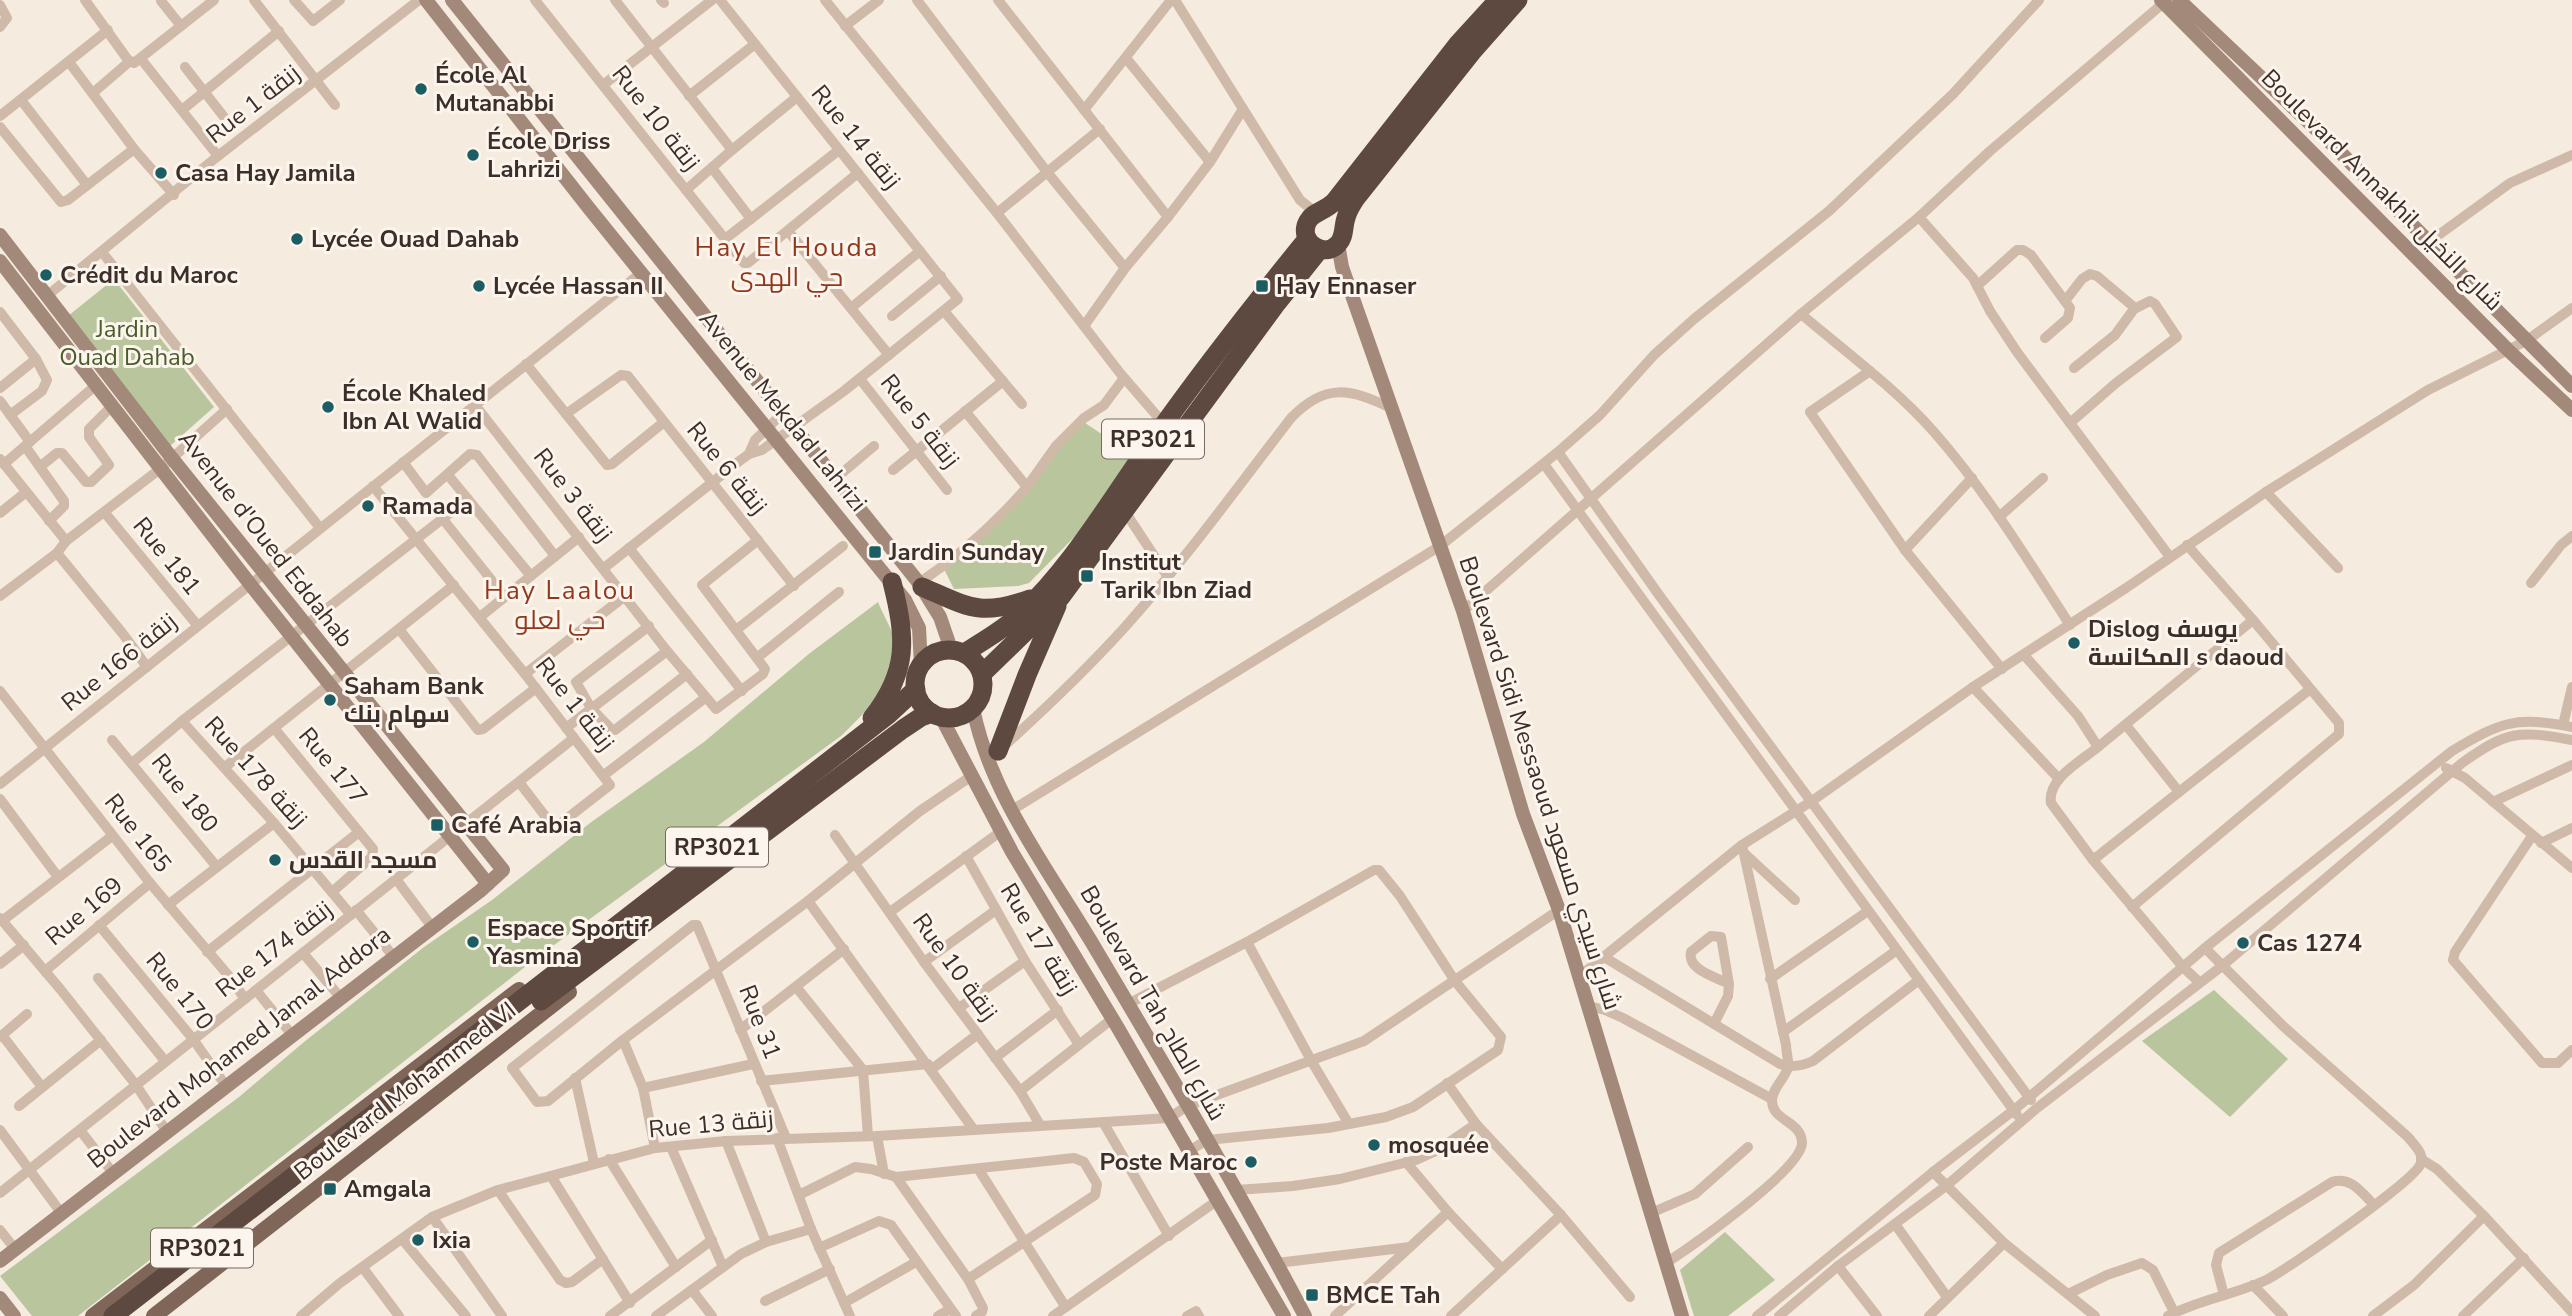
<svg xmlns="http://www.w3.org/2000/svg" width="2572" height="1316" font-family="'Nunito Sans',Cairo,sans-serif">
  <rect width="100%" height="100%" fill="#f5ebdf"/>
  <g fill="#b9c69d">
    <path d="M114 279 214 407 170 446 68 316Z"/>
    <path d="M1079 419 1138 458 1088 523 1029 583 1018 586 954 589 944 569 1003 517Z"/>
    <path d="M878 602C883 615 893 630 895 643 901 678 863 715 841 736L539 956 78 1316H32L0 1276 239 1097 304 1042 424 947 492 900 590 823 704 742 810 653Z"/>
    <path d="M2214 990 2288 1059 2230 1117 2142 1041Z"/>
    <path d="M1725 1232 1775 1280 1728 1316H1694L1680 1270Z"/>
  </g>
  <g fill="none" stroke-linecap="round" stroke-linejoin="round">
    <g stroke="#cfbaa9" stroke-width="10">
      <path d="M85 0 128 60 134 63 214 0"/>
      <path d="M254 0 335 105"/>
      <path d="M294 0 313 21 340 0"/>
      <path d="M535 0 744 263H748L858 173"/>
      <path d="M615 0 732 150 797 97"/>
      <path d="M661 0 664 3"/>
      <path d="M825 0 997 213 1120 373 1164 424"/>
      <path d="M917 0 1047 172 1125 268"/>
      <path d="M998 0 1168 217"/>
      <path d="M1175 0 1300 200 1316 213"/>
      <path d="M161 1 181 26"/>
      <path d="M0 5 7 18 0 27"/>
      <path d="M845 26 879 0"/>
      <path d="M1126 58 1210 162"/>
      <path d="M141 59 218 156"/>
      <path d="M69 62 134 149 174 195"/>
      <path d="M185 67 224 117"/>
      <path d="M603 85 712 0"/>
      <path d="M93 93 130 61"/>
      <path d="M689 96 755 44"/>
      <path d="M21 100 87 185"/>
      <path d="M182 110 279 31"/>
      <path d="M1084 110 1171 0"/>
      <path d="M0 116 108 30"/>
      <path d="M0 127 61 202 68 200 134 149"/>
      <path d="M712 168 751 219"/>
      <path d="M686 190 732 150"/>
      <path d="M997 213 1100 129"/>
      <path d="M1919 217 1973 278 1990 311 2017 352 2170 557"/>
      <path d="M788 231 889 355"/>
      <path d="M725 239 839 150"/>
      <path d="M2429 242 2510 183 2572 155"/>
      <path d="M102 252 320 528"/>
      <path d="M1977 286 2017 250H2023L2031 255 2070 308 2068 318 2045 338"/>
      <path d="M48 295 218 156 419 0"/>
      <path d="M2065 301 2082 279 2090 274 2097 276 2135 308"/>
      <path d="M851 308 920 251"/>
      <path d="M944 311 1022 404"/>
      <path d="M0 312 36 359 47 380 42 391 10 415"/>
      <path d="M1801 314C1846 352 1895 388 1934 432 1986 491 2027 559 2070 625"/>
      <path d="M892 316 941 276"/>
      <path d="M1084 326 1125 268 1168 217 1210 162 1243 109"/>
      <path d="M526 364 607 465 612 464 664 422"/>
      <path d="M1870 371 1810 412 1905 550 2002 669"/>
      <path d="M860 379 947 490"/>
      <path d="M0 388 36 359"/>
      <path d="M0 401 30 442"/>
      <path d="M475 405 667 651 716 709 763 674 765 669 702 585 758 540"/>
      <path d="M566 414 621 375 628 376 794 586"/>
      <path d="M2070 423 2116 383 2177 337 2155 304 2150 301 2134 309 2115 335 2074 368"/>
      <path d="M25 446 64 501V506L49 521"/>
      <path d="M1558 452 1659 595 2031 1100"/>
      <path d="M749 454 755 440 783 413"/>
      <path d="M0 459 66 541"/>
      <path d="M403 462 426 493 470 454 477 455 555 556"/>
      <path d="M4 464 95 386"/>
      <path d="M1544 464 2017 1115"/>
      <path d="M41 466 57 453H62L86 482H91L109 465 89 437V429L112 406"/>
      <path d="M893 470 1003 381"/>
      <path d="M448 475 531 576"/>
      <path d="M836 478 874 446"/>
      <path d="M373 486 525 674 610 785 556 827 552 825 519 782"/>
      <path d="M1027 487 1056 446 1084 418 1104 405 1124 378"/>
      <path d="M2266 492 2338 568"/>
      <path d="M1124 510 1168 577"/>
      <path d="M0 513 25 493"/>
      <path d="M105 513 198 626"/>
      <path d="M1999 517 2043 478"/>
      <path d="M442 518 505 597"/>
      <path d="M629 548 742 691"/>
      <path d="M1905 550 1972 478"/>
      <path d="M57 553 123 634 147 667"/>
      <path d="M604 568 738 462 749 454 762 450 844 391 958 299 720 0"/>
      <path d="M919 583C959 556 995 524 1027 487L965 411"/>
      <path d="M2531 583 2561 545 2572 536"/>
      <path d="M0 596 57 553 66 541 160 469 227 409"/>
      <path d="M1463 611 1801 314 1919 217 1990 151 2167 0"/>
      <path d="M480 617 579 537"/>
      <path d="M649 626 576 682 591 708 611 729 615 730 687 674"/>
      <path d="M399 629 478 730 483 729 536 688"/>
      <path d="M736 630 843 546"/>
      <path d="M2024 655 2078 716 2098 747C2081 761 2047 779 2051 803L2093 860 2183 967 2199 982"/>
      <path d="M758 657 839 592"/>
      <path d="M525 674 625 596"/>
      <path d="M1973 687 2059 779"/>
      <path d="M0 691 150 883 228 975 245 999"/>
      <path d="M182 721 274 823 351 915"/>
      <path d="M2563 725 2572 687"/>
      <path d="M274 728 373 849 372 857 332 892"/>
      <path d="M566 728 667 651"/>
      <path d="M112 740 217 867"/>
      <path d="M1003 747C1045 709 1087 669 1125 627 1184 561 1237 488 1291 418 1325 383 1349 388 1391 408"/>
      <path d="M2098 747 2253 620 2187 545"/>
      <path d="M132 763 182 721 468 499"/>
      <path d="M225 767 454 585"/>
      <path d="M2446 768 2465 778 2572 868"/>
      <path d="M604 775 705 698"/>
      <path d="M0 784 641 273"/>
      <path d="M2179 792 2309 690"/>
      <path d="M0 799 58 877"/>
      <path d="M2493 802 2572 765"/>
      <path d="M1012 810 1440 546 1558 452 1600 415 1654 355 1694 319 1829 211 1953 94 2039 0"/>
      <path d="M835 835 924 962 1020 1091 1040 1125"/>
      <path d="M2532 836 2455 952 2453 960 2542 1063H2558L2572 1050"/>
      <path d="M2541 843 2572 828"/>
      <path d="M1745 854 1795 900"/>
      <path d="M966 856 1025 961 1078 1043"/>
      <path d="M2093 860 2179 792 2126 725"/>
      <path d="M396 879 432 927"/>
      <path d="M808 901 974 1130"/>
      <path d="M168 905 274 823"/>
      <path d="M2132 907 2339 734V723L2253 620"/>
      <path d="M356 910 393 956"/>
      <path d="M890 912 1000 832"/>
      <path d="M0 918 61 990 136 1085 167 1132"/>
      <path d="M2 921 112 836"/>
      <path d="M99 925 193 1039 226 1086"/>
      <path d="M1247 942 1312 1062 1349 1124"/>
      <path d="M207 952 359 832"/>
      <path d="M303 953 340 997"/>
      <path d="M1604 957 1780 1064C1792 1068 1802 1066 1813 1061L1919 980"/>
      <path d="M924 962 996 910"/>
      <path d="M0 964 24 945"/>
      <path d="M45 971 150 883"/>
      <path d="M1580 976 1742 845 1812 801 1973 687 2126 588 2266 492 2428 390 2526 341 2572 308"/>
      <path d="M98 978 165 1061"/>
      <path d="M1770 979 1868 911"/>
      <path d="M797 988 863 1070 868 1136"/>
      <path d="M256 990 292 1035"/>
      <path d="M1128 1004 1247 942 1374 870H1379L1400 896 1455 981 1501 1037 1498 1050 1413 1107 1386 1117 1328 1128 1207 1140 1189 1151"/>
      <path d="M1589 1006 1605 1010 1623 1018 1772 1099"/>
      <path d="M959 1008 1025 961"/>
      <path d="M1714 1024 1728 996 1729 984 1721 937 1711 936 1691 952C1687 970 1716 977 1729 984"/>
      <path d="M740 1030 844 949"/>
      <path d="M1783 1032 1897 950"/>
      <path d="M2 1035 42 1087"/>
      <path d="M0 1037 27 1014"/>
      <path d="M623 1040 643 1088 655 1148"/>
      <path d="M995 1058 1058 1010"/>
      <path d="M932 1069 978 1034"/>
      <path d="M575 1078 594 1163"/>
      <path d="M761 1081 928 1064"/>
      <path d="M1447 1083 1476 1124 1561 1215 1630 1297"/>
      <path d="M643 1088 753 1064"/>
      <path d="M1020 1091 1112 1019"/>
      <path d="M19 1106 101 1040"/>
      <path d="M1103 1122 1169 1236"/>
      <path d="M0 1130 62 1214"/>
      <path d="M80 1130 113 1173"/>
      <path d="M877 1136 884 1174"/>
      <path d="M777 1138 811 1229 850 1316"/>
      <path d="M786 1138 697 925H693L512 1068 537 1102 548 1101 623 1040 808 901 920 811 973 775"/>
      <path d="M726 1141 766 1242"/>
      <path d="M671 1147 723 1267"/>
      <path d="M609 1159 676 1267"/>
      <path d="M2421 1159 2437 1169 2484 1216 2572 1312"/>
      <path d="M1406 1162 1448 1212 1502 1269"/>
      <path d="M979 1170 1065 1306"/>
      <path d="M1933 1172 2004 1243 2095 1316"/>
      <path d="M551 1176 630 1303"/>
      <path d="M896 1177 968 1279 983 1308 982 1312 976 1316"/>
      <path d="M498 1190 560 1280 566 1283 572 1282 603 1259"/>
      <path d="M1236 1190 1293 1186 1340 1179 1416 1160 1438 1150 1476 1124"/>
      <path d="M0 1193 574 738"/>
      <path d="M799 1195 855 1167 871 1169 896 1177 1074 1158 1084 1162 1097 1184 1095 1195 968 1279"/>
      <path d="M1651 1213 1695 1194 1748 1147"/>
      <path d="M433 1218 502 1316"/>
      <path d="M1895 1224 1947 1297"/>
      <path d="M0 1230 15 1249"/>
      <path d="M402 1239 466 1316"/>
      <path d="M819 1248 879 1221 891 1225 956 1316"/>
      <path d="M1277 1263 1410 1247"/>
      <path d="M1666 1263C1692 1246 1801 1170 1802 1143 1802 1121 1772 1121 1772 1101 1772 1088 1785 1079 1788 1067 1789 1061 1786 1051 1786 1045L1742 845"/>
      <path d="M1838 1266 1877 1316"/>
      <path d="M363 1268 399 1316"/>
      <path d="M2253 1285 2283 1316"/>
      <path d="M692 1290 712 1316"/>
      <path d="M2068 1294 2107 1275 2142 1263 2153 1270 2174 1312"/>
      <path d="M2224 1295 2216 1265 2219 1253 2332 1182C2351 1176 2362 1193 2374 1205"/>
      <path d="M765 1301 830 1269"/>
      <path d="M844 1303 916 1262"/>
      <path d="M301 1316 340 1283 432 1217 498 1190 655 1148 726 1141 877 1136 1169 1118 1187 1106 1364 1041 1559 910"/>
      <path d="M610 1316 712 1240"/>
      <path d="M656 1316 741 1254 766 1242 811 1229"/>
      <path d="M938 1316 950 1309"/>
      <path d="M1053 1316 1218 1200"/>
      <path d="M1187 1316 1196 1311 1199 1316"/>
      <path d="M1335 1316 1448 1212"/>
      <path d="M1451 1316 1561 1215"/>
      <path d="M1757 1316 1933 1172 2014 1110 2205 948 2452 751C2499 723 2516 715 2572 727"/>
      <path d="M1779 1316 1838 1266 1946 1186 2037 1108 2222 966 2462 763C2507 731 2518 730 2572 740"/>
      <path d="M1929 1316 2004 1243"/>
      <path d="M2168 1316C2198 1300 2233 1295 2264 1281 2286 1271 2412 1182 2420 1165 2426 1155 2414 1145 2408 1137L2283 1026 2205 948"/>
      <path d="M2373 1316 2414 1285 2484 1216"/>
      <path d="M2463 1316 2524 1258"/>
    </g>
    <g stroke="#a3897a" stroke-width="14">
      <path d="M426 0 588 207 905 600 919 628 921 665"/>
      <path d="M452 0 919 583 940 617 951 649"/>
      <path d="M2161 0 2508 350 2572 410"/>
      <path d="M2179 0 2336 148 2572 386"/>
      <path d="M0 235 171 457 503 870 480 891 0 1261"/>
      <path d="M1338 244 1342 267 1463 611 1523 814 1559 910 1682 1316"/>
      <path d="M0 261 250 584 488 884"/>
      <path d="M973 708C990 795 1050 872 1095 948 1167 1069 1239 1191 1305 1316"/>
      <path d="M941 717 1012 852 1118 1028 1284 1316"/>
      <path d="M0 1298 14 1316"/>
    </g>
    <g stroke="#7f6659" stroke-width="16">
      <path d="M93 1316 519 990"/>
      <path d="M154 1316 569 992"/>
    </g>
    <g stroke="#5d4940" stroke-width="19">
      <path d="M1498 0 1457 45 1334 202C1325 211 1313 212 1308 221 1297 240 1323 260 1338 244 1345 237 1343 226 1346 218 1348 210 1352 204 1356 198L1472 52 1518 0"/>
      <path d="M922 587C969 607 979 617 1030 599"/>
      <circle cx="949" cy="684" r="34"/>
      <path d="M964 653C982 642 1001 631 1017 617 1069 572 1114 494 1155 437 1203 369 1255 303 1307 239"/>
      <path d="M982 674 1061 597 1277 303 1320 249"/>
      <path d="M872 718C909 671 906 638 892 582"/>
      <path d="M998 751 1027 675 1057 606"/>
      <path d="M541 1001 903 729 921 717 932 713"/>
      <path d="M290 1179 888 715 916 689"/>
    </g>
    <path stroke="#5d4940" stroke-width="19" d="M113 1316 290 1179"/>
  </g>
  <g fill="#1b5d62" stroke="#fcf5ed" stroke-width="2.5">
    <circle cx="421" cy="89" r="7"/>
    <circle cx="473" cy="155" r="7"/>
    <circle cx="161" cy="173" r="7"/>
    <circle cx="297" cy="239" r="7"/>
    <circle cx="46" cy="275" r="7"/>
    <circle cx="479" cy="286" r="7"/>
    <rect x="1255" y="279" width="14" height="14" rx="3.5"/>
    <circle cx="328" cy="407" r="7"/>
    <circle cx="368" cy="506" r="7"/>
    <rect x="868" y="545" width="14" height="14" rx="3.5"/>
    <rect x="1080" y="569" width="14" height="14" rx="3.5"/>
    <circle cx="2074" cy="643" r="7"/>
    <circle cx="330" cy="700" r="7"/>
    <rect x="430" y="818" width="14" height="14" rx="3.5"/>
    <circle cx="275" cy="860" r="7"/>
    <circle cx="473" cy="942" r="7"/>
    <circle cx="2243" cy="943" r="7"/>
    <circle cx="1374" cy="1145" r="7"/>
    <circle cx="1251" cy="1162" r="7"/>
    <rect x="323" y="1182" width="14" height="14" rx="3.5"/>
    <circle cx="418" cy="1240" r="7"/>
    <rect x="1305" y="1288" width="14" height="14" rx="3.5"/>
  </g>
  <g text-anchor="middle" dominant-baseline="central" stroke-width="6" stroke-linejoin="round" paint-order="stroke">
    <g fill="#fcf5ed" stroke="#766a64" stroke-width="2">
      <rect x="1102" y="419.5" width="102" height="39" rx="5"/>
      <rect x="666" y="827.5" width="102" height="39" rx="5"/>
      <rect x="151" y="1228.5" width="102" height="39" rx="5"/>
    </g>
    <g font-size="23" font-weight="bold" fill="#3c2f2a">
      <text x="1153" y="439">RP3021</text>
      <text x="717" y="847">RP3021</text>
      <text x="202" y="1248">RP3021</text>
    </g>
    <g font-size="24" font-weight="bold" fill="#3c2f2a" stroke="#fcf5ed" text-anchor="start">
      <text x="435" y="75">École Al<tspan x="435" dy="28">Mutanabbi</tspan></text>
      <text x="487" y="141">École Driss<tspan x="487" dy="28">Lahrizi</tspan></text>
      <text x="175" y="173">Casa Hay Jamila</text>
      <text x="311" y="239">Lycée Ouad Dahab</text>
      <text x="60" y="275">Crédit du Maroc</text>
      <text x="493" y="286">Lycée Hassan II</text>
      <text x="1276" y="286">Hay Ennaser</text>
      <text x="342" y="393">École Khaled<tspan x="342" dy="28">Ibn Al Walid</tspan></text>
      <text x="382" y="506">Ramada</text>
      <text x="889" y="552">Jardin Sunday</text>
      <text x="1101" y="562">Institut<tspan x="1101" dy="28">Tarik Ibn Ziad</tspan></text>
      <text x="2088" y="629">Dislog يوسف<tspan x="2088" dy="28">المكانسة s daoud</tspan></text>
      <text x="344" y="686">Saham Bank<tspan x="344" dy="28">سهام بنك</tspan></text>
      <text x="451" y="825">Café Arabia</text>
      <text x="289" y="860">مسجد القدس</text>
      <text x="487" y="928">Espace Sportif<tspan x="487" dy="28">Yasmina</tspan></text>
      <text x="2257" y="943">Cas 1274</text>
      <text x="1388" y="1145">mosquée</text>
      <text x="1237" y="1162" text-anchor="end">Poste Maroc</text>
      <text x="344" y="1189">Amgala</text>
      <text x="432" y="1240">Ixia</text>
      <text x="1326" y="1295">BMCE Tah</text>
    </g>
    <g font-size="24" fill="#3c2f2a" stroke="#fcf5ed">
      <text transform="translate(253 104) rotate(-38)">Rue 1 زنقة</text>
      <text transform="translate(656 118) rotate(52)">Rue 10 زنقة</text>
      <text transform="translate(856 137) rotate(51)">Rue 14 زنقة</text>
      <text transform="translate(2382 190) rotate(45)">Boulevard Annakhil شارع النخيل</text>
      <text transform="translate(783 411) rotate(51)">Avenue Mekdad Lahrizi</text>
      <text transform="translate(920 421) rotate(52)">Rue 5 زنقة</text>
      <text transform="translate(727 468) rotate(51)">Rue 6 زنقة</text>
      <text transform="translate(573 495) rotate(52)">Rue 3 زنقة</text>
      <text transform="translate(266 539) rotate(52)">Avenue d'Oued Eddahab</text>
      <text transform="translate(167 556) rotate(51)">Rue 181</text>
      <text transform="translate(119 662) rotate(-39)">Rue 166 زنقة</text>
      <text transform="translate(575 704) rotate(52)">Rue 1 زنقة</text>
      <text transform="translate(333 766) rotate(50)">Rue 177</text>
      <text transform="translate(256 772) rotate(48)">Rue 178 زنقة</text>
      <text transform="translate(1540 783) rotate(72)">Boulevard Sidi Messaoud شارع سيدي مسعود</text>
      <text transform="translate(185 793) rotate(52)">Rue 180</text>
      <text transform="translate(138 833) rotate(52)">Rue 165</text>
      <text transform="translate(84 911) rotate(-40)">Rue 169</text>
      <text transform="translate(1039 939) rotate(59)">Rue 17 زنقة</text>
      <text transform="translate(274 949) rotate(-38)">Rue 174 زنقة</text>
      <text transform="translate(955 967) rotate(54)">Rue 10 زنقة</text>
      <text transform="translate(180 991) rotate(51)">Rue 170</text>
      <text transform="translate(1153 1003) rotate(60)">Boulevard Tah شارع الطاح</text>
      <text transform="translate(760 1022) rotate(69)">Rue 31</text>
      <text transform="translate(239 1047) rotate(-38)">Boulevard Mohamed Jamal Addora</text>
      <text transform="translate(405 1091) rotate(-38)">Boulevard Mohammed VI</text>
      <text transform="translate(711 1124) rotate(-5)">Rue 13 زنقة</text>
    </g>
    <g font-size="24" fill="#4b5d2b" stroke="#fcf5ed">
      <text x="127" y="329">Jardin<tspan x="127" dy="28">Ouad Dahab</tspan></text>
    </g>
    <g font-size="26" letter-spacing="2" fill="#93371b" stroke="#fcf5ed">
      <text x="787" y="247">Hay El Houda<tspan x="787" dy="30">حي الهدى</tspan></text>
      <text x="560" y="590">Hay Laalou<tspan x="560" dy="30">حي لعلو</tspan></text>
    </g>
  </g>
</svg>
